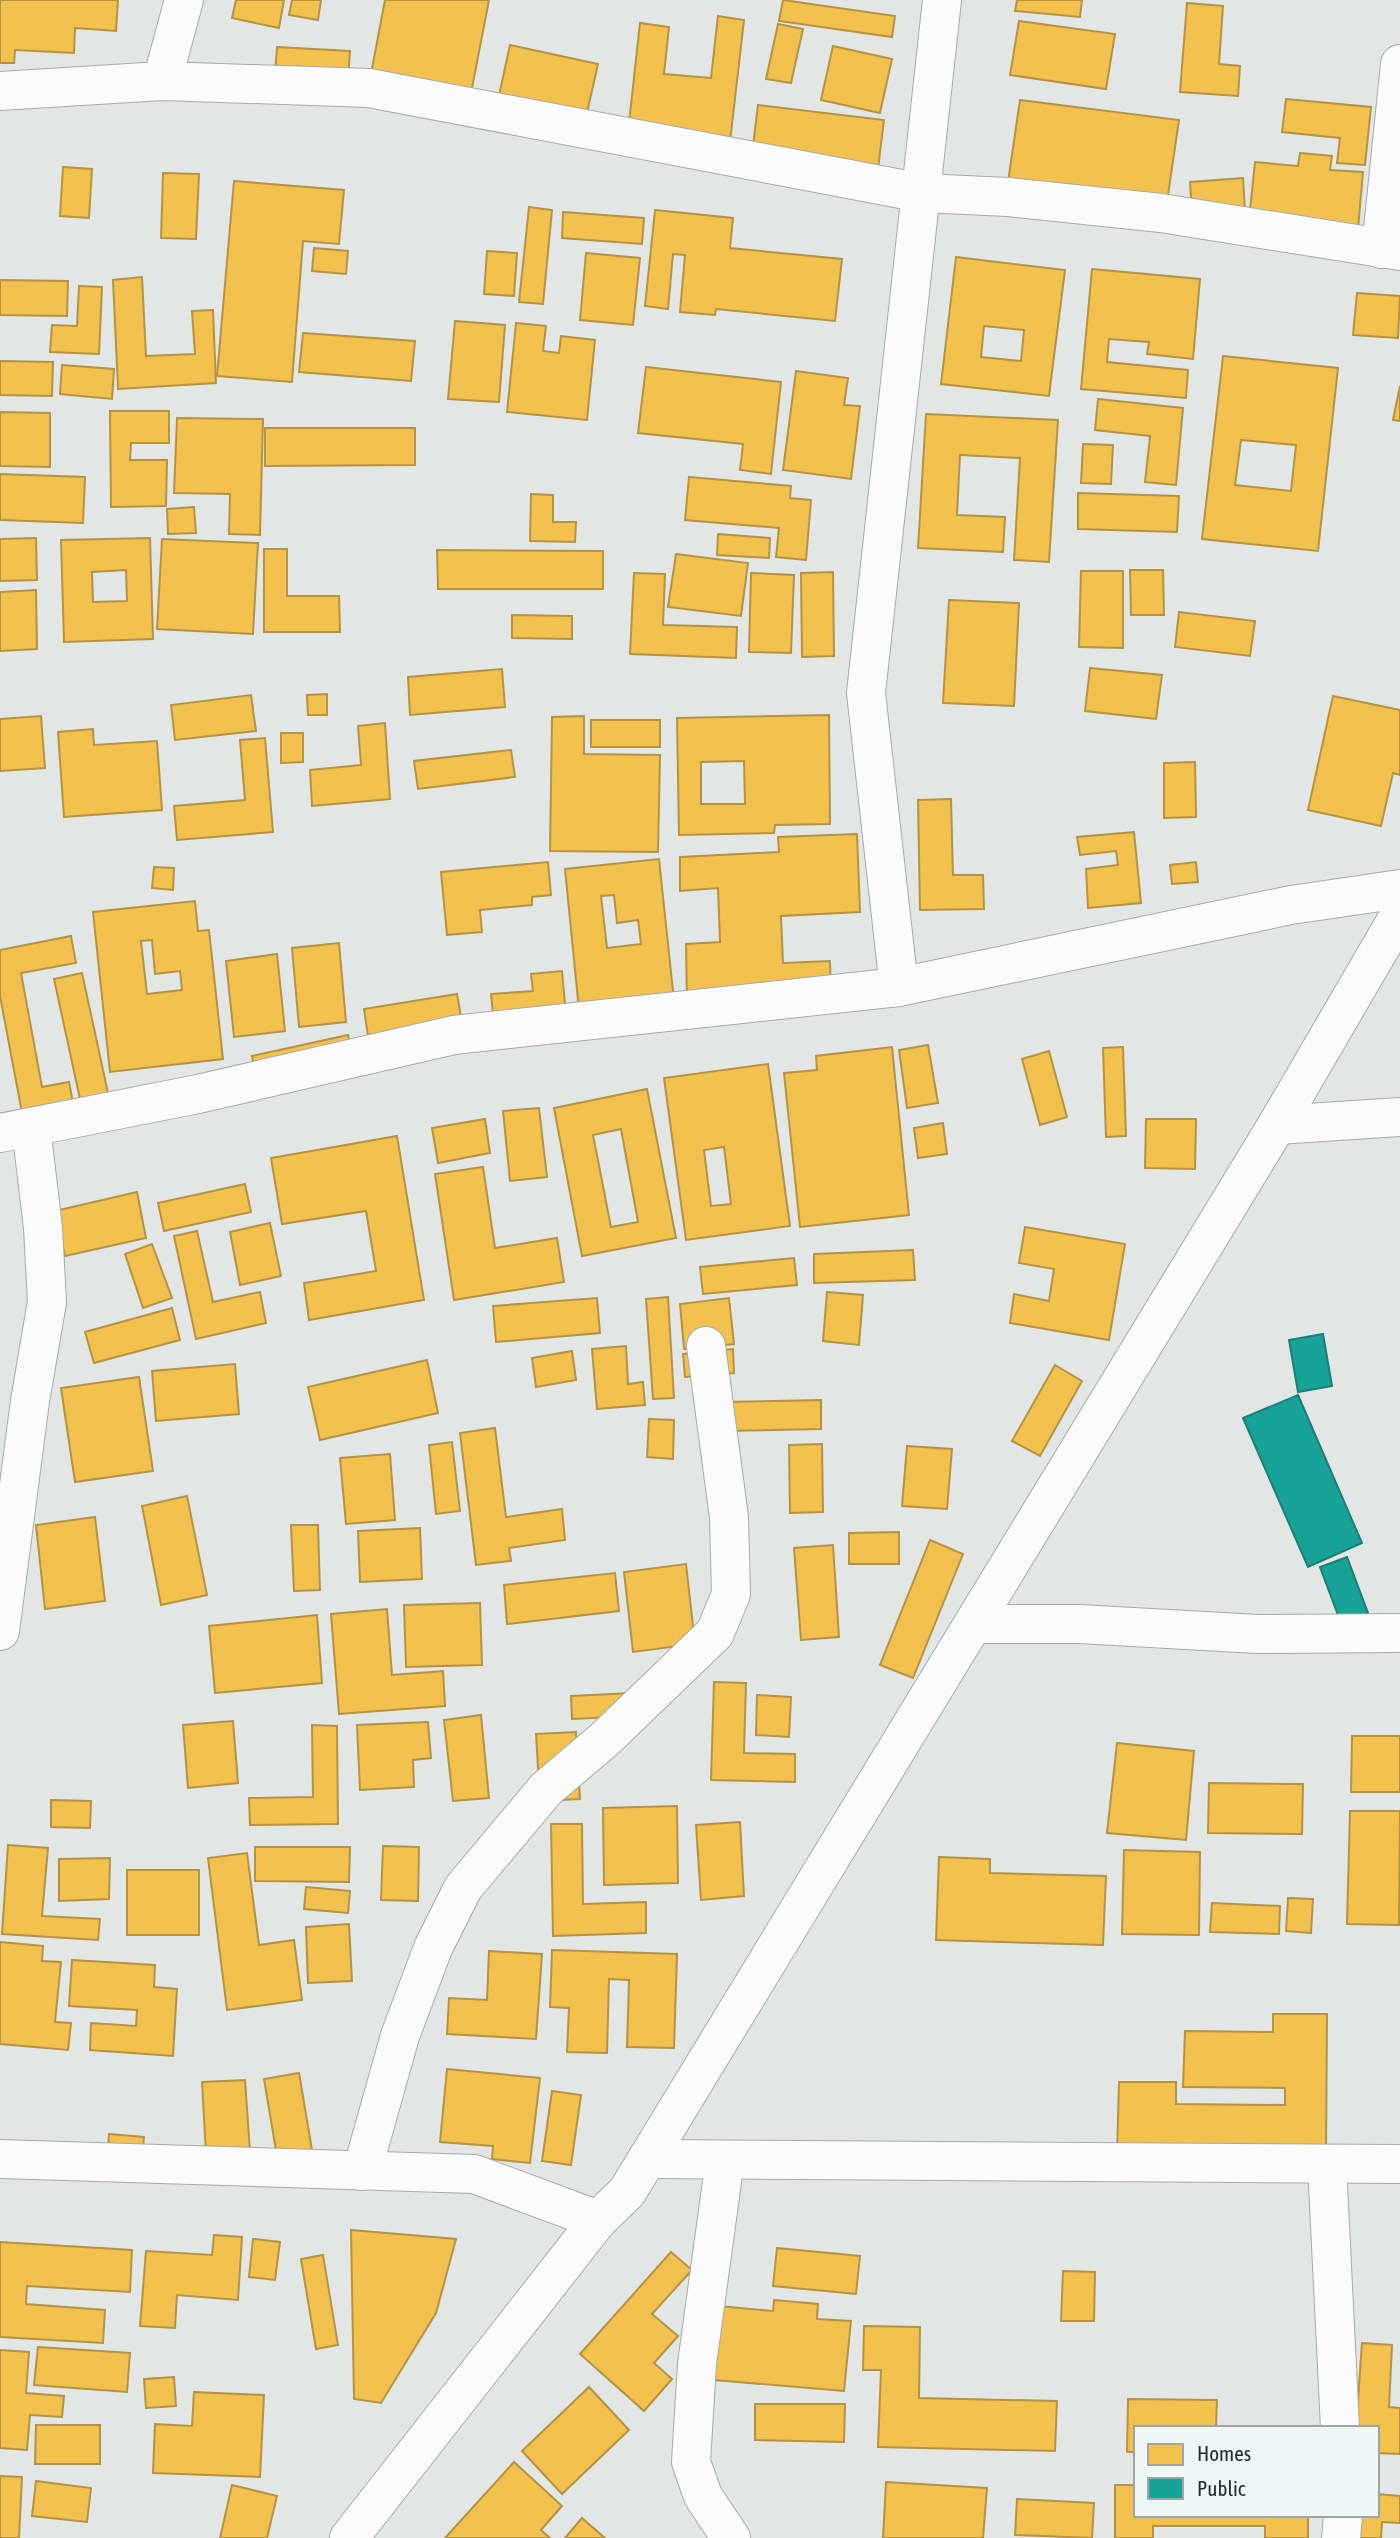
<svg xmlns="http://www.w3.org/2000/svg" width="1400" height="2538" font-family="'Asap Condensed',sans-serif">
  <rect width="100%" height="100%" fill="#e2e7e6"/>
  <g fill="#f2c14e" stroke="#b59343" stroke-width="2" fill-rule="evenodd">
    <path d="M0 0H118L116 31 75 28 74 53 15 50 14 63H0Z"/>
    <path d="M236 0H284L279 28 232 18Z"/>
    <path d="M292 0H321L318 20 289 15Z"/>
    <path d="M385 0H489L467 114 367 95Z"/>
    <path d="M783 0 895 16 892 37 779 21Z"/>
    <path d="M1017 0H1082L1080 17 1015 11Z"/>
    <path d="M1187 3 1223 6 1219 64 1240 66 1238 96 1180 92Z"/>
    <path d="M718 16 744 20 730 142 628 132 640 23 669 27 664 74 711 78Z"/>
    <path d="M1019 21 1115 34 1106 89 1010 75Z"/>
    <path d="M778 24 803 29 791 83 766 79Z"/>
    <path d="M510 45 598 64 586 117 498 100Z"/>
    <path d="M833 46 892 59 880 113 821 100Z"/>
    <path d="M277 47 350 51 348 80 275 75Z"/>
    <path d="M1286 99 1371 107 1365 165 1337 163 1340 138 1282 132Z"/>
    <path d="M1020 100 1179 120 1167 202 1008 182Z"/>
    <path d="M758 105 884 120 878 169 752 154Z"/>
    <path d="M1300 153 1332 156 1330 170 1363 172 1358 229 1249 219 1255 162 1298 166Z"/>
    <path d="M63 167 92 169 89 218 60 216Z"/>
    <path d="M163 173 199 174 196 239 161 238Z"/>
    <path d="M1243 178 1246 227 1193 231 1190 182Z"/>
    <path d="M234 181 344 190 339 244 303 241 292 382 217 376Z"/>
    <path d="M529 207 552 210 543 304 519 302Z"/>
    <path d="M655 210 733 218 730 248 842 259 835 321 716 309 715 315 680 312 685 255 673 254 668 309 645 306Z"/>
    <path d="M563 212 644 218 642 244 562 238Z"/>
    <path d="M314 248 348 251 346 274 312 271Z"/>
    <path d="M487 251 517 253 514 296 484 294Z"/>
    <path d="M586 253 640 258 633 325 580 320Z"/>
    <path d="M956 257 1065 270 1049 396 941 384ZM984 326 1024 330 1021 361 981 357Z"/>
    <path d="M1092 269 1200 279 1193 359 1147 354 1149 342 1109 339 1107 362 1188 370 1186 398 1081 389Z"/>
    <path d="M142 277 146 356 195 354 192 311 213 310 216 383 118 389 113 280Z"/>
    <path d="M0 280 68 281 67 316 0 315Z"/>
    <path d="M79 286 102 287 99 354 50 352 52 325 77 326Z"/>
    <path d="M1357 293 1400 296 1398 338 1353 335Z"/>
    <path d="M455 321 505 325 499 402 448 399Z"/>
    <path d="M516 323 546 326 543 351 559 353 561 336 595 340 587 420 507 412Z"/>
    <path d="M303 333 415 341 411 381 299 372Z"/>
    <path d="M1223 356 1338 368 1318 551 1202 539ZM1241 440 1296 445 1291 491 1235 485Z"/>
    <path d="M0 361 53 362 52 396 0 395Z"/>
    <path d="M62 365 114 369 112 399 60 394Z"/>
    <path d="M646 367 781 382 771 474 740 470 743 444 638 433Z"/>
    <path d="M796 371 848 378 844 405 860 406 851 479 783 470Z"/>
    <path d="M1400 386V421L1393 420Z"/>
    <path d="M1098 399 1183 408 1176 485 1145 482 1150 436 1095 430Z"/>
    <path d="M110 411H169V443H131L130 460H167L166 506 111 507Z"/>
    <path d="M0 412 50 413V467L0 466Z"/>
    <path d="M926 414 1058 420 1049 562 1014 560 1020 458 960 455 957 515 1005 517 1003 552 918 548Z"/>
    <path d="M177 418 263 419 260 535 229 534 230 494 174 493Z"/>
    <path d="M265 428H415V465L265 466Z"/>
    <path d="M1083 444 1113 445 1111 484 1081 483Z"/>
    <path d="M0 474 85 477 83 523 0 520Z"/>
    <path d="M689 477 791 486 790 498 811 500 806 560 776 557 779 528 685 520Z"/>
    <path d="M1078 493 1179 496 1177 532 1078 529Z"/>
    <path d="M531 494 553 495V522H576L575 542 530 541Z"/>
    <path d="M194 507 196 533 168 534 167 509Z"/>
    <path d="M718 534 770 538 769 558 717 555Z"/>
    <path d="M36 538 37 580 0 581V539Z"/>
    <path d="M150 538 153 639 64 642 61 540ZM126 570 127 601 93 602 92 572Z"/>
    <path d="M162 539 258 543 253 634 157 629Z"/>
    <path d="M264 549H287V596H339L340 632H264Z"/>
    <path d="M437 550 603 551V589H438Z"/>
    <path d="M676 554 748 563 741 616 668 607Z"/>
    <path d="M1130 570H1163L1164 615H1131Z"/>
    <path d="M1081 571H1123V648L1079 647Z"/>
    <path d="M833 572 834 656 802 657 801 573Z"/>
    <path d="M634 573 665 574 663 625 737 627 736 658 630 654Z"/>
    <path d="M751 573 794 575 791 653 749 652Z"/>
    <path d="M36 590 37 649 0 651V592Z"/>
    <path d="M949 600 1019 603 1014 706 943 703Z"/>
    <path d="M1179 612 1255 621 1250 656 1175 647Z"/>
    <path d="M512 615 572 616V639L512 638Z"/>
    <path d="M1090 668 1162 675 1156 719 1085 711Z"/>
    <path d="M502 669 505 707 410 715 408 677Z"/>
    <path d="M327 694V715H308L307 695Z"/>
    <path d="M251 695 256 731 175 740 171 705Z"/>
    <path d="M1333 696 1400 710V775L1393 773 1381 826 1308 810Z"/>
    <path d="M829 715 830 824 775 825 774 833 679 835 677 718ZM744 761 745 804H701V762Z"/>
    <path d="M41 716 45 768 0 771V719Z"/>
    <path d="M584 716V754L660 755 658 852 550 851 552 717Z"/>
    <rect x="591" y="720" width="69" height="27"/>
    <path d="M385 723 390 799 312 806 310 770 361 765 358 726Z"/>
    <path d="M93 729 94 745 157 741 162 810 64 817 58 732Z"/>
    <path d="M281 733H303V762L281 763Z"/>
    <path d="M265 738 273 832 177 840 174 806 245 800 240 740Z"/>
    <path d="M511 750 515 777 418 789 414 761Z"/>
    <path d="M1195 762 1196 817 1164 818V763Z"/>
    <path d="M951 799 953 875H983L984 909 920 910 918 800Z"/>
    <path d="M1134 832 1141 903 1088 908 1086 869 1118 865 1116 851 1080 855 1077 837Z"/>
    <path d="M857 834 860 912 781 916 783 963 830 961 831 999 687 1005 686 944 720 942 718 888 680 891V857L779 852 778 837Z"/>
    <path d="M659 859 675 1010 580 1020 565 869ZM614 895 617 923 638 920 641 944 607 948 601 896Z"/>
    <path d="M548 862 551 895 532 897V905L480 910 482 932 447 935 441 872Z"/>
    <path d="M1196 862 1198 882 1172 884 1170 865Z"/>
    <path d="M154 867 174 868 173 890 152 888Z"/>
    <path d="M195 901 198 931 209 930 223 1059 110 1072 93 912ZM152 940 155 974 180 971 182 990 147 994 141 941Z"/>
    <path d="M71 936 76 963 21 973 42 1087 69 1082 77 1124 26 1134 0 996V950Z"/>
    <path d="M339 943 346 1022 299 1027 292 948Z"/>
    <path d="M277 954 285 1031 234 1037 226 961Z"/>
    <path d="M562 971 567 1026 495 1032 491 994 533 991 531 974Z"/>
    <path d="M82 973 113 1116 85 1122 54 979Z"/>
    <path d="M457 994 464 1034 370 1050 364 1009Z"/>
    <path d="M348 1035 354 1063 257 1084 252 1056Z"/>
    <path d="M928 1045 938 1103 907 1108 899 1050Z"/>
    <path d="M892 1047 909 1215 800 1227 784 1073 817 1070 816 1056Z"/>
    <path d="M1123 1047 1126 1136 1106 1137 1103 1048Z"/>
    <path d="M1049 1051 1067 1117 1040 1125 1022 1059Z"/>
    <path d="M768 1064 790 1226 686 1240 664 1078ZM724 1147 731 1204 711 1206 704 1150Z"/>
    <path d="M647 1089 676 1238 582 1256 554 1108ZM621 1129 638 1222 611 1227 593 1135Z"/>
    <path d="M539 1108 547 1177 510 1181 503 1111Z"/>
    <path d="M485 1119 490 1153 438 1163 432 1128Z"/>
    <path d="M1146 1119H1196L1195 1169 1145 1168Z"/>
    <path d="M943 1123 947 1154 918 1158 914 1128Z"/>
    <path d="M397 1136 424 1300 309 1320 304 1283 376 1271 366 1211 282 1224 271 1158Z"/>
    <path d="M483 1167 495 1248 557 1238 564 1282 454 1300 435 1174Z"/>
    <path d="M245 1184 251 1212 164 1231 158 1203Z"/>
    <path d="M137 1192 146 1238 65 1256 55 1211Z"/>
    <path d="M270 1223 281 1276 240 1285 230 1232Z"/>
    <path d="M1025 1227 1125 1244 1109 1340 1010 1323 1014 1294 1049 1301 1054 1269 1019 1263Z"/>
    <path d="M197 1231 213 1302 260 1292 266 1323 196 1339 174 1236Z"/>
    <path d="M152 1244 172 1298 143 1308 125 1254Z"/>
    <path d="M913 1250 915 1280 814 1283V1254Z"/>
    <path d="M794 1258 797 1285 703 1294 700 1267Z"/>
    <path d="M827 1292 863 1295 859 1345 823 1341Z"/>
    <path d="M668 1297 674 1398 653 1399 646 1299Z"/>
    <path d="M597 1298 600 1333 496 1342 493 1306Z"/>
    <path d="M729 1298 734 1344 684 1349 680 1304Z"/>
    <path d="M172 1308 180 1340 94 1363 85 1332Z"/>
    <path d="M626 1346 628 1384 643 1382 645 1405 597 1409 592 1349Z"/>
    <path d="M733 1349 734 1373 685 1377 683 1354Z"/>
    <path d="M572 1351 576 1380 536 1387 532 1358Z"/>
    <path d="M427 1360 438 1413 320 1440 308 1387Z"/>
    <path d="M235 1364 239 1414 156 1421 152 1371Z"/>
    <path d="M1055 1365 1082 1381 1040 1456 1012 1441Z"/>
    <path d="M139 1377 153 1471 75 1482 61 1388Z"/>
    <path d="M821 1400V1429L724 1431 723 1402Z"/>
    <path d="M649 1419 674 1420 673 1459 647 1457Z"/>
    <path d="M495 1428 506 1517 562 1509 565 1540 509 1548 511 1561 476 1565 460 1433Z"/>
    <path d="M452 1442 460 1511 436 1514 429 1445Z"/>
    <path d="M822 1444 823 1512 790 1513 789 1445Z"/>
    <path d="M907 1446 952 1449 947 1509 902 1506Z"/>
    <path d="M390 1454 395 1520 346 1524 340 1458Z"/>
    <path d="M187 1496 207 1595 161 1605 142 1506Z"/>
    <path d="M95 1517 105 1601 45 1609 36 1525Z"/>
    <path d="M291 1525H318L320 1590 294 1591Z"/>
    <path d="M420 1528 422 1579 360 1582 358 1531Z"/>
    <path d="M899 1532V1564H849V1533Z"/>
    <path d="M930 1540 963 1554 913 1678 880 1665Z"/>
    <path d="M833 1545 839 1637 801 1640 794 1548Z"/>
    <path d="M686 1564 695 1644 633 1652 624 1572Z"/>
    <path d="M615 1573 619 1611 507 1624 504 1585Z"/>
    <path d="M480 1603 482 1665 406 1667 404 1605Z"/>
    <path d="M387 1609 392 1675 443 1671 445 1706 339 1714 331 1614Z"/>
    <path d="M317 1615 322 1683 215 1693 209 1626Z"/>
    <path d="M714 1682 746 1683 744 1753 795 1754V1782L711 1780Z"/>
    <path d="M632 1693 633 1716 572 1719 571 1696Z"/>
    <path d="M757 1695 791 1697 789 1737 756 1735Z"/>
    <path d="M481 1715 489 1798 453 1801 444 1720Z"/>
    <path d="M233 1721 238 1783 188 1788 183 1725Z"/>
    <path d="M428 1722 431 1758 413 1760 414 1787 360 1790 357 1725Z"/>
    <path d="M312 1725 337 1726 338 1824 250 1825 249 1798 313 1797Z"/>
    <path d="M576 1732 580 1799 540 1801 536 1734Z"/>
    <path d="M1352 1736H1400V1792H1351Z"/>
    <path d="M1117 1743 1194 1751 1186 1840 1107 1833Z"/>
    <path d="M1209 1783 1303 1784 1302 1834 1208 1833Z"/>
    <path d="M51 1800 91 1801 90 1828 51 1827Z"/>
    <path d="M677 1806 678 1883 604 1885 603 1808Z"/>
    <path d="M1350 1811H1400L1399 1925 1347 1924Z"/>
    <path d="M740 1822 744 1896 701 1900 696 1825Z"/>
    <path d="M551 1824H582L583 1904 646 1902V1933L553 1936Z"/>
    <path d="M8 1845 48 1848 42 1916 100 1919 98 1940 2 1934Z"/>
    <path d="M383 1846 419 1847 418 1901 381 1900Z"/>
    <path d="M255 1847H350L349 1882 255 1881Z"/>
    <path d="M1124 1850 1200 1852 1199 1935 1122 1934Z"/>
    <path d="M247 1853 259 1945 294 1940 302 2000 227 2010 208 1858Z"/>
    <path d="M939 1857 990 1859V1873L1106 1876 1103 1945 936 1940Z"/>
    <path d="M110 1858 109 1899 59 1901V1859Z"/>
    <rect x="127" y="1870" width="72" height="65"/>
    <path d="M306 1887 350 1891 348 1913 304 1909Z"/>
    <path d="M1288 1898 1313 1899 1311 1933 1286 1931Z"/>
    <path d="M1212 1903 1280 1906 1279 1934 1210 1932Z"/>
    <path d="M349 1924 352 1981 308 1983 306 1927Z"/>
    <path d="M0 1942 43 1946 42 1961 61 1962 55 2022 71 2023 68 2050 0 2044Z"/>
    <path d="M552 1950 677 1954 674 2048 627 2047 629 1980 609 1979 607 2053 567 2052 569 2008 550 2007Z"/>
    <path d="M489 1951 542 1954 536 2039 447 2034 449 1998 487 2000Z"/>
    <path d="M72 1960 155 1965 154 1987 177 1989 173 2056 90 2050 91 2023 136 2026 137 2010 69 2006Z"/>
    <path d="M1273 2014H1327L1326 2157 1117 2155 1119 2082H1176V2104L1285 2105V2088L1183 2087 1185 2031 1273 2032Z"/>
    <path d="M447 2069 540 2078 530 2163 492 2159 493 2146 440 2142Z"/>
    <path d="M299 2073 315 2168 280 2174 264 2079Z"/>
    <path d="M245 2080 250 2151 206 2154 202 2082Z"/>
    <path d="M552 2091 581 2095 571 2165 542 2161Z"/>
    <path d="M109 2134 144 2137 141 2167 107 2163Z"/>
    <path d="M351 2230 456 2239 436 2313 381 2403 354 2399Z"/>
    <path d="M214 2235 242 2237 238 2300 177 2295 175 2328 140 2326 146 2251 212 2255Z"/>
    <path d="M253 2239 280 2242 275 2280 249 2277Z"/>
    <path d="M0 2242 132 2250 130 2292 27 2286 26 2304 105 2310 103 2343 0 2337Z"/>
    <path d="M777 2248 860 2256 856 2294 773 2286Z"/>
    <path d="M671 2252 692 2270 652 2314 678 2336 654 2363 672 2379 644 2411 580 2354Z"/>
    <path d="M323 2255 338 2345 316 2349 301 2259Z"/>
    <path d="M1063 2271 1095 2272 1094 2321H1061Z"/>
    <path d="M774 2300 818 2304 817 2319 851 2321 844 2391 702 2379 709 2305 773 2311Z"/>
    <path d="M864 2326 920 2327 919 2398 1057 2401 1055 2451 878 2447 881 2370H863Z"/>
    <path d="M1362 2343 1392 2345 1389 2407 1400 2408V2454L1377 2453V2428H1356Z"/>
    <path d="M38 2347 130 2353 127 2392 34 2385Z"/>
    <path d="M0 2350 29 2352 26 2393 64 2396 62 2417 30 2415 27 2450 0 2448Z"/>
    <path d="M174 2377 176 2406 146 2408 144 2379Z"/>
    <path d="M589 2387 629 2430 562 2494 522 2451Z"/>
    <path d="M194 2392 264 2395 260 2477 153 2473 155 2424 192 2426Z"/>
    <path d="M1128 2399 1217 2400 1216 2428H1136V2452H1127Z"/>
    <path d="M755 2404H845L844 2442 755 2440Z"/>
    <path d="M36 2425H100V2464H35Z"/>
    <path d="M514 2462 562 2506 541 2530 550 2538H445Z"/>
    <path d="M0 2476 22 2477 19 2538H0Z"/>
    <path d="M36 2481 91 2488 87 2522 32 2516Z"/>
    <path d="M886 2482 987 2488 983 2538H883Z"/>
    <path d="M232 2485 277 2496 267 2538H220Z"/>
    <path d="M1115 2485H1136V2515H1308V2538H1265V2526H1153V2538H1115Z"/>
    <path d="M1377 2494 1400 2496V2523L1382 2522 1381 2538H1350L1351 2515H1377Z"/>
    <path d="M1017 2499 1094 2503 1092 2538 1015 2535Z"/>
    <path d="M582 2518 605 2538H565Z"/>
  </g>
  <g fill="#17a398" stroke="#1c7e76" stroke-width="2">
    <path d="M1323 1334 1332 1386 1298 1392 1289 1340Z"/>
    <path d="M1298 1395 1362 1543 1308 1567 1243 1418Z"/>
    <path d="M1347 1557 1368 1613 1341 1623 1320 1567Z"/>
  </g>
  <g fill="none" stroke-linecap="round" stroke-linejoin="round">
    <g stroke="#a7aaaa" stroke-width="40">
      <g id="street">
        <path d="M162 81 184 0"/>
        <path d="M0 91 162 81 369 88 922 193 1008 197 1161 213 1400 251"/>
        <path d="M1381 249 1400 64"/>
        <path d="M899 987 866 693 942 0"/>
        <path d="M1277 1125 1400 1117"/>
        <path d="M0 1133 198 1094 454 1035 899 987 1291 905 1400 889"/>
        <path d="M973 1624H1079L1258 1634 1400 1633"/>
        <path d="M0 1631 30 1401 47 1302 43 1228 31 1127"/>
        <path d="M0 2159 474 2174 598 2220"/>
        <path d="M647 2159 1400 2164"/>
        <path d="M725 2160 697 2364 691 2462 703 2496 731 2538"/>
        <path d="M1327 2164 1340 2428"/>
        <path d="M362 2171 400 2036 433 1948 463 1888 546 1789 605 1739 715 1633 731 1594 729 1517 706 1346"/>
        <path d="M349 2538 598 2220 627 2192 1277 1125 1400 914"/>
        <path d="M1341 2538 1343 2515"/>
      </g>
    </g>
    <use href="#street" stroke="#fbfbfb" stroke-width="38"/>
  </g>
  <rect x="1134" y="2426" width="245" height="91" fill="#eef7f5" stroke="#9ea5a3" stroke-width="2"/>
  <rect x="1148" y="2444" width="35" height="21" fill="#f2c14e" stroke="#9ea5a3" stroke-width="2"/>
  <text x="1197" y="2461" font-size="21" fill="#262928">Homes</text>
  <rect x="1148" y="2478" width="35" height="21" fill="#17a398" stroke="#9ea5a3" stroke-width="2"/>
  <text x="1197" y="2496" font-size="21" fill="#262928">Public</text>
</svg>
